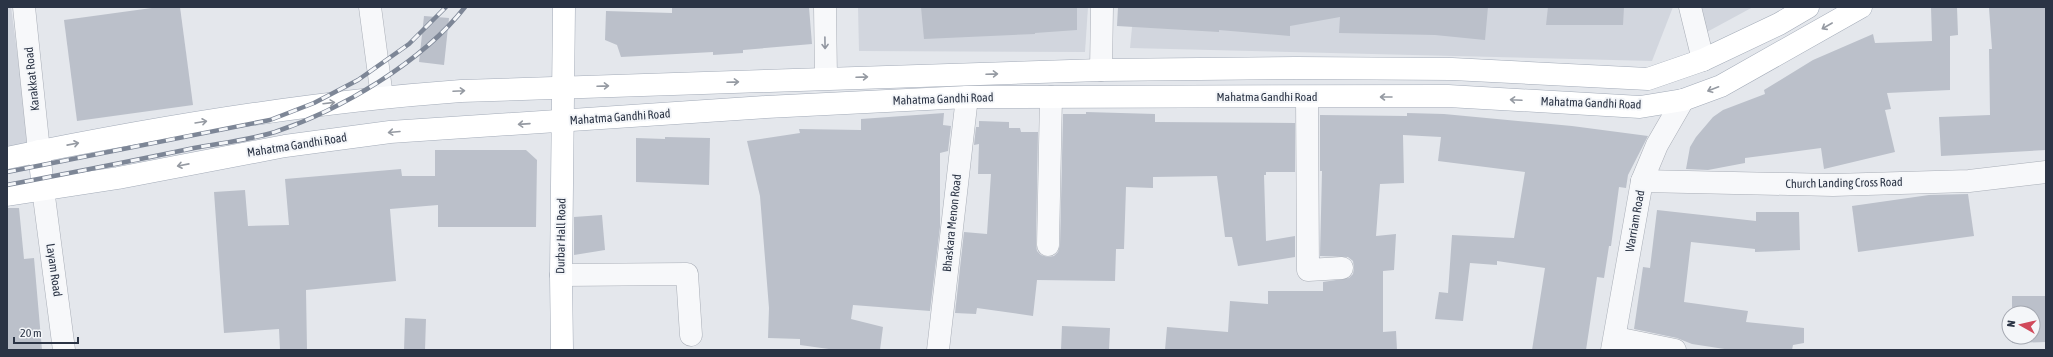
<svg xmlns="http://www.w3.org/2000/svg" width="2053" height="357" font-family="'Asap Condensed',sans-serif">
  <rect width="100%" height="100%" fill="#e4e7ec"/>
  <g fill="#d2d6de">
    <path d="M7 7H11L30 147 7 150Z"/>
    <path d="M858 7H1088L1085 52 859 51Z"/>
    <path d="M1134 7H1673L1652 61 1130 48Z"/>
    <path d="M1698 7H1753L1705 33Z"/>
  </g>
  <g fill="#bbc0ca">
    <path d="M159 7H180L193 105 77 121 64 20Z"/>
    <path d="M672 7H809L812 44 743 50V53L713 55V52L621 57 617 45 605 40 606 11 672 13Z"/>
    <path d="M921 7H1077V30L1035 33V34L924 39Z"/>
    <path d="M1118 7H1488L1485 40 1435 35 1339 33 1340 17 1290 26V36L1219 30V32L1117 26Z"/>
    <path d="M1548 7H1624L1623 25H1546Z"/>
    <path d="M1931 7H1957L1958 35 1950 36V90L1887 93 1891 109 1885 110 1895 152 1824 169 1821 148 1745 158V163L1708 170 1686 169 1690 147 1696 137 1713 117 1723 110 1765 94 1764 90 1813 60 1873 34 1875 43 1932 41Z"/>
    <path d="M2046 7V150L1941 156 1939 117 1990 115 1989 49H1992L1989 8Z"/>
    <path d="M424 16 449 18 444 65 419 62Z"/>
    <path d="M1086 112 1155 114V122L1295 123V172H1266V175H1264L1266 241 1295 236V257L1238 266 1232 237H1225L1217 176 1153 177V188L1126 187 1124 249H1116L1115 281 1037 280 1033 316 977 308 976 314 955 313 964 232 987 234 991 174H978L979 144 974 145 976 127H979V121L1009 122V128H1020L1021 132H1038L1036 245 1037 251 1041 255 1048 257 1054 256 1058 252 1060 245 1063 114H1086Z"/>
    <path d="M944 113 943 125 951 126 948 151 940 153V227L930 311 853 305 851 319 883 327 880 350H836L800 345V339L768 338 769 308 760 196 747 141 800 133 799 129 861 130V119Z"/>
    <path d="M1407 113 1444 114 1572 126 1648 136 1628 175 1626 188 1619 187 1611 246H1609L1604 278 1597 277 1586 350H1532L1545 268 1497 261V265L1470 263 1463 321 1435 319 1439 292 1448 293 1452 235 1514 238 1525 172 1438 161 1441 137 1403 135 1404 183 1380 184 1376 236 1396 234 1394 270 1383 271V332L1396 331 1397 350H1165L1167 327 1228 332 1230 301 1268 304V291H1323V282L1349 278 1353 274 1354 268 1353 261 1348 257 1320 256 1322 171H1320V115L1407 116Z"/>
    <path d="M665 137 710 138 709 185 636 182V138L665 139Z"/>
    <path d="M435 150H526L537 160 536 227H438V205L390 209 396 281 306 290 307 350H280L279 329 224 333 214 192 245 190 248 226 289 225 285 179 401 169 402 176H435Z"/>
    <path d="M1968 194 1974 236 1858 252 1852 206 1929 195Z"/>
    <path d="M7 208H19L24 259 34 258 42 350H7Z"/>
    <path d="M1657 210 1756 221V212H1799L1800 250 1755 252V249L1691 242 1684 302 1748 311 1746 322 1804 328V343L1793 345 1792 350H1731L1692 344 1677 338 1634 329 1643 267 1650 268Z"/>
    <path d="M602 215 605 250 574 255V217Z"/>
    <path d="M2012 296H2046V342L2012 343V337H2033V313H2012Z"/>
    <path d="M405 318 426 319 425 350H404Z"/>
    <path d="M1062 326 1110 328 1109 350H1061Z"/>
  </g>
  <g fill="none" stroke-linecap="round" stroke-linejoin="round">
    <g stroke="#a9aeb7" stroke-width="23">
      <g id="minor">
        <path d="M24 7 39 151"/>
        <path d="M370 7 382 97"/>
        <path d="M825 7 826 78"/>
        <path d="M1690 7 1703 60"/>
        <path d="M1101 70 1102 7"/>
        <path d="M1307 97 1308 270 1342 268"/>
        <path d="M1642 181 1833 185 1969 181 2046 172"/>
        <path d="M43 189 64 350"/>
        <path d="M1048 245 1051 97"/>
        <path d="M561 275 687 274 691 335"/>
        <path d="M1616 338 1675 350"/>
        <path d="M938 350 967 97"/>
        <path d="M1612 350 1642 181 1657 145 1683 100"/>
      </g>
    </g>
    <g stroke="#a3abb8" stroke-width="23">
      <g id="major">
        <path d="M39 151 43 189"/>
        <path d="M7 158C157 127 308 102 461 91L1101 70 1296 68 1452 69 1648 79 1703 60 1779 24 1808 7"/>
        <path d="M7 195 118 178 285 146 390 132 766 107 967 97 1448 96 1640 107 1683 100 1721 86 1861 7"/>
        <path d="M562 350 561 275 564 7"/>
      </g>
    </g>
    <use href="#minor" stroke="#f7f8fa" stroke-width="22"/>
    <use href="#major" stroke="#fff" stroke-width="22"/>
    <g stroke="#7d8696" stroke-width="4.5">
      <g id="rail">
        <path d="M7 172 270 120 314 103 358 80 409 44 446 7"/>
        <path d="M7 185C70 173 132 161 194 148 221 143 249 140 275 132 341 110 422 62 465 7"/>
      </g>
    </g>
    <use href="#rail" stroke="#f4f6f9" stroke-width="3" stroke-dasharray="9" stroke-linecap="butt"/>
  </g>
  <defs><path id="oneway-shaft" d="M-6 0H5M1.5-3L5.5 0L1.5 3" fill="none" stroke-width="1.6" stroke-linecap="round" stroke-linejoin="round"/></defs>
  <g stroke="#959aa2">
    <use href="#oneway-shaft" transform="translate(1827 26) rotate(150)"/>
    <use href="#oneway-shaft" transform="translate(992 74) rotate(-2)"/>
    <use href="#oneway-shaft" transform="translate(862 77) rotate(-2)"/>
    <use href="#oneway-shaft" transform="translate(733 82) rotate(-2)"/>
    <use href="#oneway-shaft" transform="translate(603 86) rotate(-2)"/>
    <use href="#oneway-shaft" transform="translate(1713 89) rotate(159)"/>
    <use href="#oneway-shaft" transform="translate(459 91) rotate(-3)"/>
    <use href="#oneway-shaft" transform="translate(1386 97) rotate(180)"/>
    <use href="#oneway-shaft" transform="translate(1516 100) rotate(-177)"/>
    <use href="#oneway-shaft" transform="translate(329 103) rotate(-7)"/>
    <use href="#oneway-shaft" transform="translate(201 122) rotate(-9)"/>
    <use href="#oneway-shaft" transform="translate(524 124) rotate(176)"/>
    <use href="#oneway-shaft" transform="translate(394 132) rotate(175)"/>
    <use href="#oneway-shaft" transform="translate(73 144) rotate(-11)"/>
    <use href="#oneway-shaft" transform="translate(183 165) rotate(169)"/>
  </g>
  <use stroke="#9196a0" href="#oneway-shaft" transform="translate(825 43) rotate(89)"/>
  <g text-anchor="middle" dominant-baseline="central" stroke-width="4" stroke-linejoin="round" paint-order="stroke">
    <g font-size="12" fill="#2b3445" stroke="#f4f6f9">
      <text transform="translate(32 79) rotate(-96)">Karakkat Road</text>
      <text x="1267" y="97">Mahatma Gandhi Road</text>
      <text transform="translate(943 99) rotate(-2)">Mahatma Gandhi Road</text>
      <text transform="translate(1591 103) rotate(2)">Mahatma Gandhi Road</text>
      <text transform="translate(620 117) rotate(-4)">Mahatma Gandhi Road</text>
      <text transform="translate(297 145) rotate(-9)">Mahatma Gandhi Road</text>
      <text transform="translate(1844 183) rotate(-1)">Church Landing Cross Road</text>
      <text transform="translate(1635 221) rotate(-80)">Warriam Road</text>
      <text transform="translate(952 223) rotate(-84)">Bhaskara Menon Road</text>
      <text transform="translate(561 236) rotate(-89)">Durbar Hall Road</text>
      <text transform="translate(54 270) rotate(82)">Layam Road</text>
    </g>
  </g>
  <rect width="2053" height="357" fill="none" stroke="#2b3445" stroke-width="16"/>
  <g transform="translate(2021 325) rotate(278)"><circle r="19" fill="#f4f6f9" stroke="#a4a8b1"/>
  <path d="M0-3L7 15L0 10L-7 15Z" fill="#d1495b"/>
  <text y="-6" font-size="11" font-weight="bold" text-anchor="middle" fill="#2b3445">N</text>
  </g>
  <path d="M14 337v6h64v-6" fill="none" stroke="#2b3445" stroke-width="2"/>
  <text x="20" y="337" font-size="12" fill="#2b3445" stroke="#f4f6f9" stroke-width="3" paint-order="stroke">20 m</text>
</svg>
